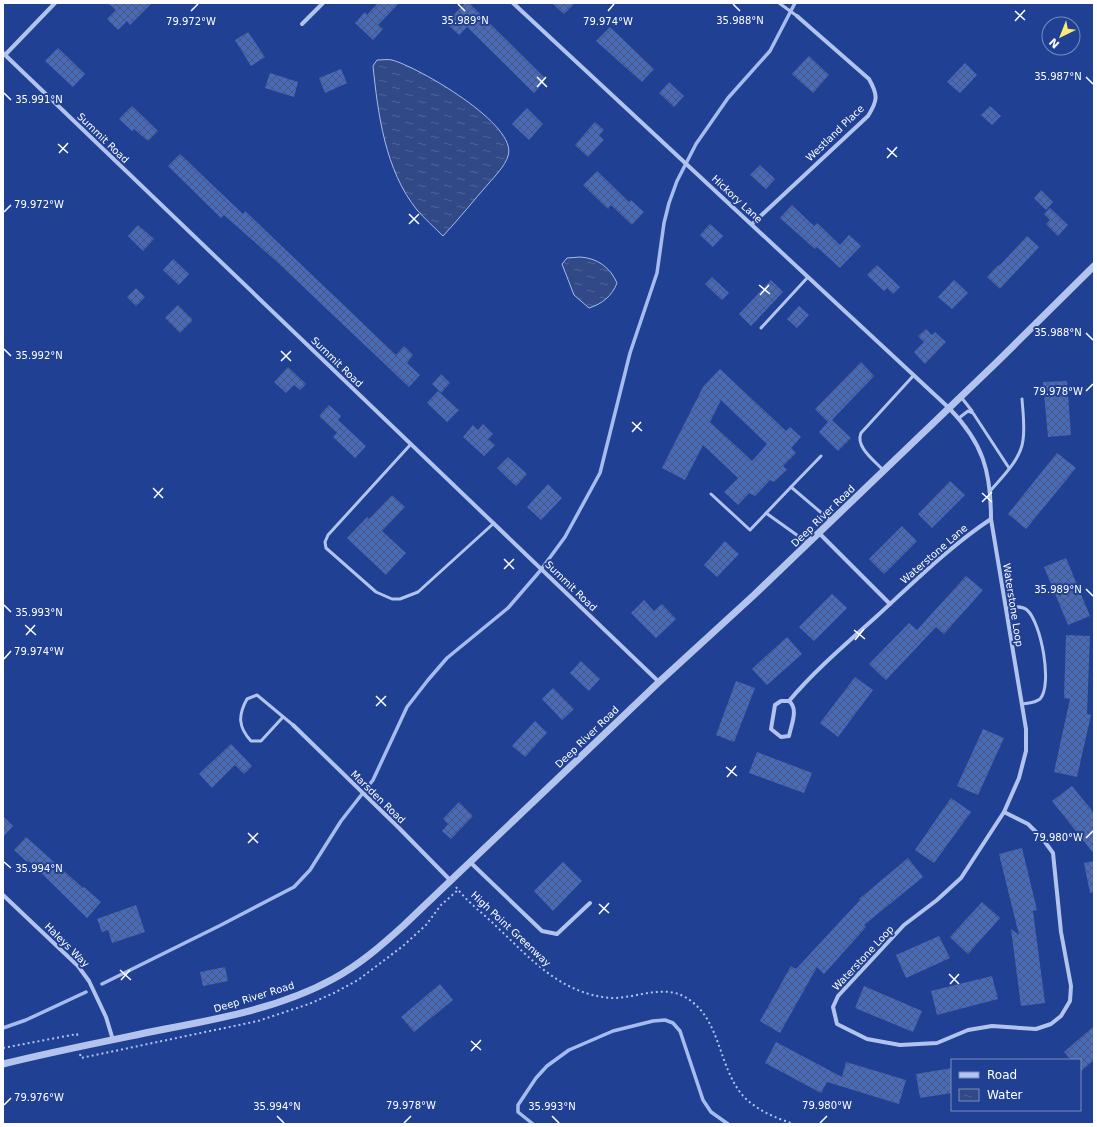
<svg xmlns="http://www.w3.org/2000/svg" width="1097" height="1127" font-family="'DejaVu Sans',sans-serif">
  <defs>
    <pattern id="water-ripples" width="26" height="14" patternUnits="userSpaceOnUse"><rect width="26" height="14" fill="#314986"/><path d="M2 4q2-2 4 0t4 0M15 11q2-2 4 0t4 0" fill="none" stroke="#506498"/></pattern>
    <pattern id="building-cross-hatch" width="8" height="8" patternUnits="userSpaceOnUse"><rect width="8" height="8" fill="#4969b9"/><path d="M0 0l8 8M0 8l8-8" fill="none" stroke="#4b5878"/></pattern>
  </defs>
  <rect width="100%" height="100%" fill="#204093"/>
  <g fill="url(#water-ripples)" stroke="#a6bcef">
    <path d="M377 60C382 60 388 59 392 60 418 67 519 125 508 156 505 166 495 176 489 183 473 201 459 219 443 236 434 227 425 219 417 210 385 170 378 114 373 66Z"/>
    <path d="M580 257C597 258 610 267 617 283 612 296 602 304 589 308L574 295 562 264 567 258Z"/>
  </g>
  <g fill="none" stroke-linecap="round" stroke-linejoin="round">
    <g stroke="#a6bcef" stroke-width="3.5">
      <path d="M102 984 221 925 294 887 310 870 341 821 373 780 407 707 428 680 447 658 508 608 540 571 565 537 600 473 630 353 657 273 664 223 669 203 677 181 696 144 728 98 770 51 795 3"/>
      <path d="M3 1028 26 1020 86 992"/>
      <path d="M533 1124 518 1112V1105L536 1078 547 1066 569 1050 613 1031 653 1021 665 1020 673 1023 680 1031 703 1100 711 1112 728 1124"/>
    </g>
  </g>
  <g fill="url(#building-cross-hatch)" fill-rule="evenodd">
    <path d="M108 3H152L130 25 127 21 118 30 107 19 116 10Z"/>
    <path d="M378 3H399L378 25 383 29 373 40 355 23 365 12 367 15Z"/>
    <path d="M465 3H469L479 13 546 79 534 93 467 27 459 35 446 23Z"/>
    <path d="M552 3H575L564 14Z"/>
    <path d="M610 27 654 69 642 82 596 41Z"/>
    <path d="M248 32 265 57 251 66 235 40Z"/>
    <path d="M58 48 85 74 73 87 45 61Z"/>
    <path d="M809 56 829 75 813 93 792 74Z"/>
    <path d="M965 63 977 75 960 93 947 82Z"/>
    <path d="M341 69 347 83 325 93 319 78Z"/>
    <path d="M270 73 298 82 294 97 265 88Z"/>
    <path d="M669 82 684 96 674 107 659 93Z"/>
    <path d="M132 106 158 131 148 141 134 129 132 131 119 119Z"/>
    <path d="M990 106 1001 116 992 125 981 115Z"/>
    <path d="M527 108 543 124 529 140 512 124Z"/>
    <path d="M595 122 604 130 599 135 604 140 588 157 575 145Z"/>
    <path d="M180 154 243 214 245 211 396 355 404 346 413 355 407 363 420 375 409 387 276 261 224 215 221 218 168 166Z"/>
    <path d="M760 165 775 179 766 189 750 175Z"/>
    <path d="M597 171 629 202 631 200 644 212 632 225 611 205 608 209 583 185Z"/>
    <path d="M1041 190 1053 202 1046 210 1034 198Z"/>
    <path d="M792 205 814 226 817 223 840 245 849 235 861 246 840 268 817 247 815 249 780 218Z"/>
    <path d="M1050 208 1068 225 1058 236 1046 224 1050 220 1044 214Z"/>
    <path d="M710 224 723 236 713 247 700 235Z"/>
    <path d="M138 225 154 239 143 251 128 236Z"/>
    <path d="M1027 236 1039 247 1000 289 987 277 998 265 999 266Z"/>
    <path d="M173 259 189 274 179 285 163 270Z"/>
    <path d="M877 265 900 287 893 294 887 288 884 291 867 275Z"/>
    <path d="M712 277 729 293 722 300 705 284Z"/>
    <path d="M771 280 783 292 751 326 739 314Z"/>
    <path d="M954 280 968 293 952 309 938 297Z"/>
    <path d="M136 288 145 297 136 306 127 297Z"/>
    <path d="M178 305 193 320 180 333 165 318Z"/>
    <path d="M799 306 809 315 797 328 787 319Z"/>
    <path d="M926 329 932 335 935 332 946 342 925 364 914 352 924 342 918 336Z"/>
    <path d="M861 362 874 376 832 420 851 438 838 451 819 432 828 422 815 409Z"/>
    <path d="M288 367 306 384 300 390 294 385 286 393 274 382Z"/>
    <path d="M720 369 786 431 790 427 801 437 791 448 796 453 783 466 787 470 774 482 770 480 755 496 749 493 738 505 724 492 738 478 703 445 685 480 662 468 703 387ZM721 400 767 444 752 461 710 422Z"/>
    <path d="M441 374 450 383 441 393 432 384Z"/>
    <path d="M1067 381 1071 435 1048 437 1043 382Z"/>
    <path d="M438 391 459 410 447 422 427 403Z"/>
    <path d="M329 405 341 416 338 420 366 446 355 458 333 437 337 433 319 416Z"/>
    <path d="M483 424 493 434 488 439 495 445 484 456 463 437 473 425 478 430Z"/>
    <path d="M1057 453 1076 468 1026 529 1008 514Z"/>
    <path d="M508 457 527 474 516 486 497 468Z"/>
    <path d="M950 481 965 495 932 528 918 514Z"/>
    <path d="M548 484 562 498 541 520 527 507Z"/>
    <path d="M392 495 405 507 382 531 406 553 386 575 347 538 367 517 369 519Z"/>
    <path d="M902 526 917 541 884 574 869 559Z"/>
    <path d="M725 541 739 554 717 577 704 565Z"/>
    <path d="M1066 558 1090 616 1068 625 1044 567Z"/>
    <path d="M966 576 983 590 944 634 936 627 886 680 869 664 909 623 917 630Z"/>
    <path d="M832 594 847 608 814 641 799 627Z"/>
    <path d="M644 600 654 611 662 604 676 619 656 638 631 613Z"/>
    <path d="M1066 635 1090 636 1087 714 1091 715 1077 777 1054 772 1070 699 1064 698Z"/>
    <path d="M787 637 802 654 767 685 752 669Z"/>
    <path d="M581 661 600 679 589 691 570 673Z"/>
    <path d="M855 677 873 690 838 737 820 723Z"/>
    <path d="M736 681 755 688 734 742 716 735Z"/>
    <path d="M553 688 574 709 562 720 542 699Z"/>
    <path d="M535 721 547 733 525 757 512 746Z"/>
    <path d="M983 729 1004 738 978 795 957 786Z"/>
    <path d="M231 744 252 766 244 774 235 765 212 788 199 774Z"/>
    <path d="M757 752 812 773 804 793 749 773Z"/>
    <path d="M1072 786 1094 813V854L1052 801Z"/>
    <path d="M951 798 971 812 934 863 915 850Z"/>
    <path d="M459 802 473 816 451 839 442 831 448 824 443 819Z"/>
    <path d="M3 816 13 826 3 837Z"/>
    <path d="M26 837 83 888 84 887 101 902 87 918 29 861 27 862 14 850Z"/>
    <path d="M1022 848 1037 910 1033 911 1045 1003 1021 1006 1011 929 1019 935 999 854Z"/>
    <path d="M908 858 923 877 864 925 866 927 824 974 817 967 780 1033 760 1021 791 966 796 969 860 900 859 899Z"/>
    <path d="M1094 861V893H1090L1084 863Z"/>
    <path d="M563 862 582 881 553 911 534 891Z"/>
    <path d="M982 902 1000 918 968 954 950 937Z"/>
    <path d="M136 905 145 932 112 943 108 930 102 932 97 919Z"/>
    <path d="M939 936 950 958 906 978 896 955Z"/>
    <path d="M225 967 228 981 203 986 200 972Z"/>
    <path d="M992 976 998 999 937 1015 931 991Z"/>
    <path d="M440 984 453 1000 414 1032 401 1017Z"/>
    <path d="M864 986 922 1011 913 1032 855 1008Z"/>
    <path d="M1094 1026V1060L1080 1072V1060H1071L1064 1052Z"/>
    <path d="M776 1042 842 1077 846 1062 906 1080 899 1104 827 1082 821 1093 765 1063Z"/>
    <path d="M952 1068V1093L920 1098 916 1074Z"/>
  </g>
  <g fill="none" stroke-linecap="round" stroke-linejoin="round">
    <g stroke="#b2c4ed" stroke-width="2" stroke-dasharray="2 3" stroke-linecap="butt">
      <path d="M456 887C467 902 484 914 497 927 532 960 560 993 610 998 634 999 663 984 685 997 722 1018 717 1067 744 1097 758 1111 776 1118 794 1124"/>
      <path d="M3 1048 77 1034 78 1038"/>
      <path d="M80 1054 81 1058 258 1021 309 1004 334 993 358 980 403 946 426 925 441 905 458 890"/>
    </g>
    <g stroke="#b2c4ed" stroke-width="3">
      <path d="M779 3 797 16"/>
      <path d="M761 328 808 277"/>
      <path d="M961 397 972 411"/>
      <path d="M959 418 968 411 973 413 1009 468"/>
      <path d="M411 444 328 535 325 542 326 548 376 592 392 599H400L418 592 494 523"/>
      <path d="M821 456 791 487 831 521"/>
      <path d="M884 471C875 461 855 447 861 433L914 375"/>
      <path d="M991 490C1003 476 1021 459 1023 440 1025 427 1023 413 1022 399"/>
      <path d="M711 494 750 530 791 487"/>
      <path d="M766 513 808 543"/>
      <path d="M1006 608C1012 607 1021 605 1027 610 1041 622 1053 685 1040 699 1035 703 1028 703 1022 704"/>
      <path d="M283 717 261 741H251C238 727 238 715 247 699L257 695 293 725"/>
    </g>
    <g stroke="#b2c4ed" stroke-width="4">
      <path d="M513 3 949 408C983 443 991 471 991 519L1026 729V751L1019 778 1004 812"/>
      <path d="M302 24 323 3"/>
      <path d="M3 53 659 682"/>
      <path d="M5 55 55 3"/>
      <path d="M752 224 868 116C878 100 878 95 869 79L797 16"/>
      <path d="M819 533 890 604"/>
      <path d="M789 701C799 709 791 725 789 736L781 737 771 729 775 705 781 701H789C815 670 847 643 877 616 914 582 950 546 991 519"/>
      <path d="M293 725 397 826 451 881"/>
      <path d="M1004 812 1028 824 1042 838 1053 853 1061 932 1071 986 1070 1001 1061 1016 1051 1024 1036 1029 992 1026 968 1030 937 1043 900 1045 867 1039 837 1024 833 1007 838 996 904 925 937 900 961 878Z"/>
      <path d="M470 862 542 931 557 934 590 903"/>
      <path d="M3 895 78 966 89 981 106 1017 113 1040"/>
    </g>
    <path stroke="#b2c4ed" stroke-width="7" d="M3 1064C55 1051 107 1041 160 1030 218 1019 280 1008 333 979 359 965 381 946 403 926L659 682 754 595 997 362 1094 266"/>
  </g>
  <path fill="none" stroke="#fff" stroke-width="1.5" d="M458 4 465 11M733 4 740 11M191 11 198 4M608 11 614 4M1015 11 1025 20M1015 21 1025 10M537 77 547 87M1086 77 1093 84M537 87 546 77M4 93 11 100M58 144 68 153M887 148 897 157M59 153 68 143M887 158 897 147M4 212 11 205M409 214 419 224M409 224 419 214M759 285 770 294M760 295 769 285M1086 333 1093 340M4 349 11 356M281 351 291 361M281 361 291 351M1086 391 1093 384M632 422 642 431M632 432 641 422M153 488 163 498M982 493 992 502M154 498 163 488M982 502 992 492M504 559 514 569M504 569 514 559M1086 589 1093 596M4 605 11 612M25 625 36 635M854 630 865 639M26 635 35 625M855 640 864 629M4 659 11 651M376 696 386 706M376 706 386 696M726 767 737 776M727 777 736 766M248 833 258 843M1086 838 1093 831M248 843 258 833M4 862 11 868M599 904 609 913M599 914 609 903M120 970 131 980M949 974 959 984M121 980 130 970M950 984 959 974M471 1041 481 1050M471 1051 481 1040M4 1105 11 1098M277 1116 284 1123M552 1116 559 1123M404 1123 411 1116M820 1123 827 1116"/>
  <g text-anchor="middle" dominant-baseline="central" stroke-width="4" stroke-linejoin="round" paint-order="stroke">
    <g font-size="10" fill="#fff" stroke="#204093">
      <text transform="translate(835 133) rotate(-44)">Westland Place</text>
      <text transform="translate(103 138) rotate(44)">Summit Road</text>
      <text transform="translate(737 199) rotate(43)">Hickory Lane</text>
      <text transform="translate(337 362) rotate(44)">Summit Road</text>
      <text transform="translate(823 516) rotate(-44)">Deep River Road</text>
      <text transform="translate(934 554) rotate(-41)">Waterstone Lane</text>
      <text transform="translate(571 586) rotate(44)">Summit Road</text>
      <text transform="translate(1013 605) rotate(81)">Waterstone Loop</text>
      <text transform="translate(587 737) rotate(-44)">Deep River Road</text>
      <text transform="translate(378 797) rotate(44)">Marsden Road</text>
      <text transform="translate(511 929) rotate(43)">High Point Greenway</text>
      <text transform="translate(67 945) rotate(45)">Haleys Way</text>
      <text transform="translate(863 958) rotate(-47)">Waterstone Loop</text>
      <text transform="translate(254 997) rotate(-17)">Deep River Road</text>
    </g>
  </g>
  <g font-size="10" text-anchor="middle" fill="#fff" stroke="#204093" stroke-width="4" stroke-linejoin="round" paint-order="stroke">
    <text x="465" y="24">35.989°N</text>
    <text x="740" y="24">35.988°N</text>
    <text x="191" y="25">79.972°W</text>
    <text x="608" y="25">79.974°W</text>
    <text x="1058" y="80">35.987°N</text>
    <text x="39" y="103">35.991°N</text>
    <text x="39" y="208">79.972°W</text>
    <text x="1058" y="336">35.988°N</text>
    <text x="39" y="359">35.992°N</text>
    <text x="1058" y="395">79.978°W</text>
    <text x="1058" y="593">35.989°N</text>
    <text x="39" y="616">35.993°N</text>
    <text x="39" y="655">79.974°W</text>
    <text x="1058" y="841">79.980°W</text>
    <text x="39" y="872">35.994°N</text>
    <text x="39" y="1101">79.976°W</text>
    <text x="411" y="1109">79.978°W</text>
    <text x="827" y="1109">79.980°W</text>
    <text x="277" y="1110">35.994°N</text>
    <text x="552" y="1110">35.993°N</text>
  </g>
  <rect width="1097" height="1127" fill="none" stroke="#ffffff" stroke-width="8"/>
  <rect x="951" y="1059" width="130" height="52" fill="#204093" stroke="#798cbe"/>
  <rect x="959" y="1072" width="20" height="6" fill="#b2c4ed" stroke="#798cbe"/>
  <text x="987" y="1079" font-size="12" fill="#ffffff">Road</text>
  <rect x="959" y="1089" width="20" height="12" fill="url(#water-ripples)" stroke="#798cbe"/>
  <text x="987" y="1099" font-size="12" fill="#ffffff">Water</text>
  <g transform="translate(1061 36) rotate(223)"><circle r="19" fill="#204093" stroke="#798cbe"/>
  <path d="M0-3L7 15L0 10L-7 15Z" fill="#fbe973"/>
  <text y="-6" font-size="11" font-weight="bold" text-anchor="middle" fill="#ffffff">N</text>
  </g>
</svg>
